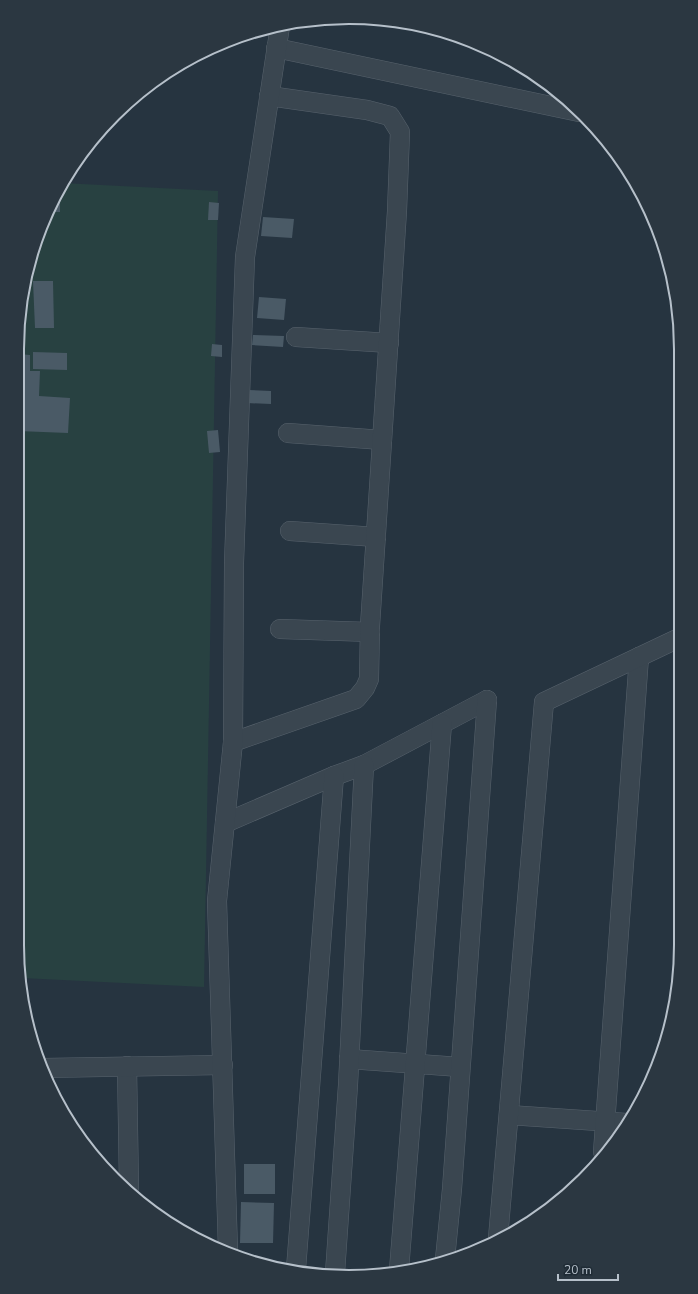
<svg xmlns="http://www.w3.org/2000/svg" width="698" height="1294" font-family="'Nunito Sans',sans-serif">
  <rect width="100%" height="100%" fill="#263440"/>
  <path fill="#284141" d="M62 183 218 191 204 987 22 978 17 945 18 328 28 263Z"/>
  <g fill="#4a5a66">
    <path d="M55 197H60V212H50Z"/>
    <path d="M209 202 219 203 218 220H208Z"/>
    <path d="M263 217 294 219 292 238 261 236Z"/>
    <path d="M33 281H53L54 328H35Z"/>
    <path d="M259 297 286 299 284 320 257 318Z"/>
    <path d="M253 335 284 336 283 347 252 345Z"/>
    <path d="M212 344 222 345V357L211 356Z"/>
    <path d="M33 352 67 353V370L33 369Z"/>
    <path d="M18 354 30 355V371H40L39 396 70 398 68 433 18 431Z"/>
    <path d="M248 390 271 391V404L247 403Z"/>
    <path d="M218 430 220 452 209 453 207 431Z"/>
    <rect x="244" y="1164" width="31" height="30"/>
    <path d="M241 1202 274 1203 273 1243H240Z"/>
  </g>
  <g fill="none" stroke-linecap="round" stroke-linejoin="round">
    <g stroke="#58636d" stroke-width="20">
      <g id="street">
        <path d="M276 48 579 112"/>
        <path d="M296 337 389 343"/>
        <path d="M288 433 382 440"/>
        <path d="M290 531 376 537"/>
        <path d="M280 629 370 632"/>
        <path d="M233 742 356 699 365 688 369 679 370 626 397 211 400 132 390 116 367 110 269 96"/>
        <path d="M225 823 334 776 364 765 487 700"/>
        <path d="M349 1059 460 1067"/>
        <path d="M127 1066 129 1188"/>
        <path d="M43 1068 223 1065"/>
        <path d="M509 1115 627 1123"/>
        <path d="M603 1152 639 657"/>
        <path d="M498 1238 544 702 679 638"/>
        <path d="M228 1250 217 901 233 742 234 563 245 257 280 26"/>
        <path d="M445 1259 452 1189 487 700"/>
        <path d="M296 1269 334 776"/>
        <path d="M399 1270 442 724"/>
        <path d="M335 1273 348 1085 364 765"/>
      </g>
    </g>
    <use href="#street" stroke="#3a4650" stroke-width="19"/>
  </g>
  <path d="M0 0H698V1294H0ZM349 24H349A325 325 0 0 1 674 349V945A325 325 0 0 1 349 1270H349A325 325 0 0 1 24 945V349A325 325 0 0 1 349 24Z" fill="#2b3741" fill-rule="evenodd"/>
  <path fill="none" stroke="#b6c0ca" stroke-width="2" d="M349 24H349A325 325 0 0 1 674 349V945A325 325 0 0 1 349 1270H349A325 325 0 0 1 24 945V349A325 325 0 0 1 349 24Z"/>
  <path d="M558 1274v6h60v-6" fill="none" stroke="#b6c0ca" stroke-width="2"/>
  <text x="564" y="1274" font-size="12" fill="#b6c0ca" stroke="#1f2b35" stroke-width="3" paint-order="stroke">20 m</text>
</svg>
